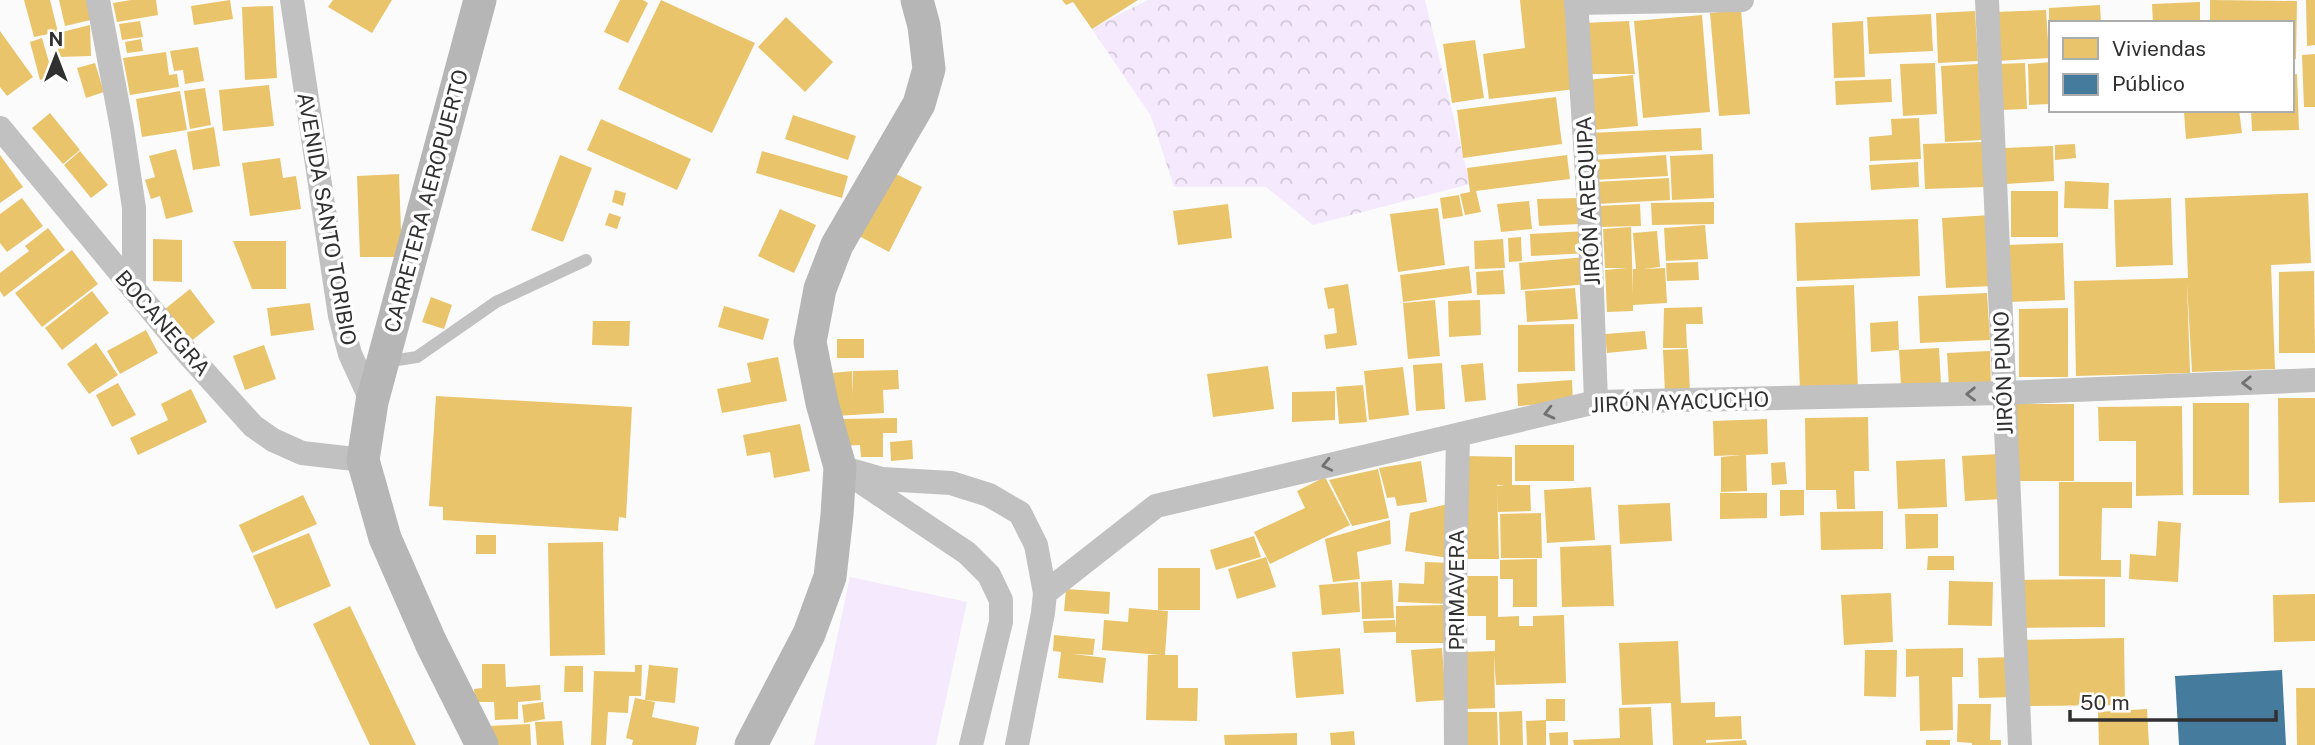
<svg xmlns="http://www.w3.org/2000/svg" width="2315" height="745" font-family="'Public Sans',sans-serif">
  <defs>
    <pattern id="forest-crowns" width="20" height="18" patternUnits="userSpaceOnUse" patternTransform="scale(1.75)"><rect width="20" height="18" fill="#f5e9fd"/><path d="M2 6a3 3 0 1 1 6 0M12 15a3 3 0 1 1 6 0" fill="none" stroke="#d2c8d9"/></pattern>
  </defs>
  <rect width="100%" height="100%" fill="#fcfbfc"/>
  <path fill="url(#forest-crowns)" d="M1147 0H1425L1470 184 1313 225 1266 187H1174L1151 116 1092 29Z"/>
  <path fill="#f5e9fd" d="M850 577 967 602 936 745H814Z"/>
  <g fill="#e9c46a">
    <path d="M24 0H50L58 32 34 37Z"/>
    <path d="M59 0H90L95 19 65 26Z"/>
    <path d="M131 0H156L158 15 117 22 113 3Z"/>
    <path d="M230 0 233 19 194 25 191 6Z"/>
    <path d="M333 0H392L372 33 328 7Z"/>
    <path d="M620 0H643L648 3 628 43 604 32Z"/>
    <path d="M661 0 755 43 712 133 618 89Z"/>
    <path d="M1062 0H1138L1092 29 1073 2 1066 5Z"/>
    <path d="M1520 0H1565L1576 89 1489 99 1483 54 1525 48Z"/>
    <path d="M2210 0 2297 1 2296 59H2292V23H2210Z"/>
    <path d="M2306 0H2315V45L2307 46Z"/>
    <path d="M2200 2V23H2153L2152 4Z"/>
    <path d="M2100 5 2101 23H2049V8Z"/>
    <path d="M273 6 277 78 245 80 242 7Z"/>
    <path d="M1741 10 1750 114 1719 116 1710 13Z"/>
    <path d="M2046 10 2049 58 1997 61 1995 12Z"/>
    <path d="M1975 11 1978 61 1938 63 1936 13Z"/>
    <path d="M1931 14 1933 51 1869 54 1867 17Z"/>
    <path d="M1702 15 1710 112 1643 118 1634 21Z"/>
    <path d="M786 17 833 62 805 92 758 47Z"/>
    <path d="M140 21 143 37 122 40 119 24Z"/>
    <path d="M1629 21 1635 74H1587L1582 23Z"/>
    <path d="M1863 21 1865 77 1834 78 1832 23Z"/>
    <path d="M90 25 91 56 58 57V33Z"/>
    <path d="M0 31 33 77 7 96 0 87Z"/>
    <path d="M42 38 53 76 40 80 30 42Z"/>
    <path d="M141 39 143 51 127 53 125 42Z"/>
    <path d="M1475 40 1484 98 1452 103 1443 44Z"/>
    <path d="M198 47 204 81 185 84 183 70 174 71 170 51Z"/>
    <path d="M166 52 169 75 177 74 179 87 130 95 123 58Z"/>
    <path d="M2315 54V107H2304L2302 55Z"/>
    <path d="M2051 62V104L2029 105 2028 64Z"/>
    <path d="M95 63 104 92 86 98 77 68Z"/>
    <path d="M1935 63 1937 114 1903 116 1900 64Z"/>
    <path d="M2025 63 2027 109 2001 110 1999 64Z"/>
    <path d="M1978 64 1982 140 1945 142 1941 66Z"/>
    <path d="M2292 74H2297L2299 130 2252 131 2251 110H2292Z"/>
    <path d="M1633 75 1638 126 1593 130 1588 80Z"/>
    <path d="M1891 79 1892 102 1836 105 1835 81Z"/>
    <path d="M269 85 274 126 223 131 219 90Z"/>
    <path d="M205 88 211 125 190 129 184 91Z"/>
    <path d="M180 91 187 130 142 137 136 99Z"/>
    <path d="M1556 97 1562 144 1463 158 1457 110Z"/>
    <path d="M2196 110H2239L2242 133 2186 139 2184 112Z"/>
    <path d="M50 113 80 150 63 164 32 128Z"/>
    <path d="M793 115 856 136 848 160 785 139Z"/>
    <path d="M1919 118 1921 159 1870 161 1869 137 1892 135 1891 119Z"/>
    <path d="M601 119 691 159 677 190 587 150Z"/>
    <path d="M214 127 220 166 193 170 187 132Z"/>
    <path d="M1701 128 1702 150 1590 155 1589 133Z"/>
    <path d="M1983 142 1985 187 1925 189 1923 144Z"/>
    <path d="M2075 144 2076 158 2055 160V145Z"/>
    <path d="M2053 146 2054 181 2006 184 2004 148Z"/>
    <path d="M176 149 193 212 166 219 160 196 151 199 145 180 155 177 149 156Z"/>
    <path d="M80 151 108 185 91 198 64 165Z"/>
    <path d="M762 151 848 176 842 198 756 173Z"/>
    <path d="M1713 154 1714 198 1672 200 1670 156Z"/>
    <path d="M0 155 23 187 0 203Z"/>
    <path d="M560 155 592 168 563 242 531 230Z"/>
    <path d="M1567 155 1570 179 1476 191 1481 212 1465 215 1460 194 1470 192 1467 168Z"/>
    <path d="M1666 155 1668 176 1594 180 1593 160Z"/>
    <path d="M280 158 283 178 296 176 301 209 250 216 242 163Z"/>
    <path d="M1918 162 1919 187 1871 190 1869 165Z"/>
    <path d="M890 171 922 187 889 252 857 235Z"/>
    <path d="M399 174 402 257H360L357 176Z"/>
    <path d="M1669 178 1670 200 1596 204 1595 182Z"/>
    <path d="M2065 181 2109 183 2108 209 2064 208Z"/>
    <path d="M615 190 626 193 623 206 612 202Z"/>
    <rect x="2011" y="191" width="47" height="46"/>
    <path d="M2308 193 2311 263 2271 265 2275 369 2192 372 2187 283 2190 373 2076 376 2074 281 2188 278 2185 198Z"/>
    <path d="M1459 195 1463 216 1443 219 1440 198Z"/>
    <path d="M22 198 43 226 7 252 0 243V214Z"/>
    <path d="M1578 198 1579 224 1539 226 1537 199Z"/>
    <path d="M2171 198 2173 265 2116 267 2114 200Z"/>
    <path d="M1529 201 1532 229 1501 232 1497 204Z"/>
    <path d="M1714 202V224L1652 225 1651 203Z"/>
    <path d="M1228 204 1232 238 1178 245 1173 211Z"/>
    <path d="M1640 204 1641 226 1599 227 1598 206Z"/>
    <path d="M1438 208 1445 265 1398 272 1390 214Z"/>
    <path d="M780 209 816 225 794 273 758 256Z"/>
    <path d="M609 213 621 217 617 229 605 225Z"/>
    <path d="M1991 215 1994 286 1946 288 1942 218Z"/>
    <path d="M1918 219 1920 276 1797 281 1795 223Z"/>
    <path d="M1705 225 1708 259 1666 261 1664 228Z"/>
    <path d="M1631 227 1633 294V269H1636L1633 233 1657 231 1660 267 1644 269 1665 268 1667 303 1633 305V311L1607 312 1605 270 1627 268H1605L1603 229Z"/>
    <path d="M48 228 65 250 4 297 0 291V273L29 251 25 246Z"/>
    <path d="M1588 231 1589 253 1531 256 1530 234Z"/>
    <path d="M1521 237 1522 261 1509 262 1508 238Z"/>
    <path d="M153 239 182 240V282L153 281Z"/>
    <path d="M1503 239 1505 268 1475 269 1474 241Z"/>
    <path d="M233 241H286V289H252Z"/>
    <path d="M2063 243 2065 300 2008 302 2006 245Z"/>
    <path d="M72 250 98 284 42 327 15 293Z"/>
    <path d="M1586 257 1588 284 1521 290 1519 263Z"/>
    <path d="M1698 262 1699 280 1667 281 1666 263Z"/>
    <path d="M1469 266 1472 293 1403 302 1400 275Z"/>
    <path d="M1503 270 1505 294 1477 295 1476 272Z"/>
    <path d="M2314 271 2315 353H2279V272Z"/>
    <path d="M1348 284 1357 345 1326 349 1324 335 1337 333 1334 308 1328 309 1324 288Z"/>
    <path d="M1854 285 1858 390 1800 391 1796 287Z"/>
    <path d="M1575 288 1578 319 1527 322 1525 291Z"/>
    <path d="M190 289 215 322 190 342 165 309Z"/>
    <path d="M92 291 109 313 62 350 45 328Z"/>
    <path d="M1987 293 1990 340 1920 343 1918 296Z"/>
    <path d="M431 297 452 305 444 329 422 322Z"/>
    <path d="M1435 300 1440 356 1408 359 1403 303Z"/>
    <path d="M1480 300 1481 335 1449 337 1448 301Z"/>
    <path d="M310 303 314 330 271 336 267 308Z"/>
    <path d="M724 306 769 319 763 340 718 327Z"/>
    <path d="M1702 307 1703 324H1686L1687 348H1663L1664 308Z"/>
    <path d="M2068 308V377H2019V309Z"/>
    <path d="M593 321H630L629 346 592 345Z"/>
    <path d="M1898 321 1899 350 1871 352 1870 323Z"/>
    <path d="M1574 324 1575 371 1518 372V325Z"/>
    <path d="M146 330 158 353 120 374 107 351Z"/>
    <path d="M1645 331 1647 349 1607 353 1605 334Z"/>
    <rect x="837" y="339" width="27" height="19"/>
    <path d="M96 343 118 375 89 394 67 364Z"/>
    <path d="M264 345 276 379 245 390 233 356Z"/>
    <path d="M1939 348 1941 384 1901 386 1899 350Z"/>
    <path d="M1688 349 1690 392 1665 393 1663 350Z"/>
    <path d="M1990 351 1991 386 1949 387 1947 353Z"/>
    <path d="M778 357 787 401 722 413 717 389 751 382 747 363Z"/>
    <path d="M1442 363 1445 409 1416 411 1413 365Z"/>
    <path d="M1483 363 1486 400 1465 402 1461 365Z"/>
    <path d="M1268 366 1274 409 1213 417 1207 374Z"/>
    <path d="M1403 367 1409 415 1369 420 1364 371Z"/>
    <path d="M898 370 899 389 883 390 884 413 836 416 833 373 852 371 853 395V371Z"/>
    <path d="M1572 380 1573 402 1518 406 1517 384Z"/>
    <path d="M118 383 136 415 112 427 96 395Z"/>
    <path d="M1363 385 1367 422 1339 424 1336 387Z"/>
    <path d="M191 389 207 422 138 455 130 438 168 420 161 404Z"/>
    <path d="M1335 391V420L1292 422V392Z"/>
    <path d="M436 396 632 407 626 518 619 517 618 531 443 520V507L429 506Z"/>
    <path d="M2278 398H2315V502L2279 503Z"/>
    <rect x="2193" y="403" width="56" height="92"/>
    <path d="M2013 404H2074V481H2014Z"/>
    <path d="M2182 406 2183 495 2136 496V441H2099L2098 407Z"/>
    <path d="M1868 417 1869 471H1854L1855 509H1837L1836 490H1806L1805 418Z"/>
    <path d="M897 418V433H883V457H861L860 445 842 446V419Z"/>
    <path d="M1767 419 1768 454 1746 455 1747 491 1721 492V457L1741 455 1714 456 1713 421Z"/>
    <path d="M800 424 810 471 774 478 770 452 747 456 743 435Z"/>
    <path d="M912 440 913 459 891 461 890 442Z"/>
    <rect x="1515" y="445" width="59" height="36"/>
    <path d="M1999 454 2002 499 1965 501 1962 456Z"/>
    <path d="M1465 456 1512 457V485H1530L1531 511 1498 512 1497 486 1505 485H1497L1499 559H1468Z"/>
    <path d="M1945 459 1947 507 1898 509 1896 461Z"/>
    <path d="M1421 461 1427 502 1397 506 1395 497 1387 498 1379 468Z"/>
    <path d="M1785 462 1787 484 1772 485 1771 463Z"/>
    <path d="M1378 469 1389 518 1352 526 1329 480Z"/>
    <path d="M1325 477 1350 525 1270 564 1254 532 1305 508 1297 491Z"/>
    <path d="M2059 482H2132V508H2102L2101 560H2121V577L2059 576Z"/>
    <path d="M1591 487 1595 540 1547 543 1544 490Z"/>
    <path d="M1780 490H1804V515L1780 516Z"/>
    <path d="M1720 493H1767V518L1720 519Z"/>
    <path d="M303 495 317 524 252 553 239 525Z"/>
    <path d="M1452 503 1454 559 1405 551 1410 513Z"/>
    <path d="M1670 503 1672 541 1620 544 1618 505Z"/>
    <path d="M1883 511V549L1821 550 1820 512Z"/>
    <path d="M1541 513 1542 558H1501L1500 514Z"/>
    <path d="M1905 514H1938V548L1906 549Z"/>
    <path d="M1390 520 1391 544 1357 552 1360 579 1333 582 1325 539Z"/>
    <path d="M2158 521 2181 523 2178 582 2129 579 2130 554 2156 556Z"/>
    <path d="M309 533 331 586 276 609 253 556Z"/>
    <rect x="476" y="535" width="20" height="19"/>
    <path d="M1254 536 1261 557 1216 570 1210 550Z"/>
    <path d="M603 542 605 655 550 656 548 543Z"/>
    <path d="M1611 545 1614 606 1562 607 1560 547Z"/>
    <path d="M1928 556H1954V570H1927Z"/>
    <path d="M1266 557 1276 587 1237 599 1228 569Z"/>
    <path d="M1537 559V607H1513V579H1500V560Z"/>
    <path d="M1425 562 1450 563 1449 604 1398 602 1399 583 1424 584Z"/>
    <rect x="1158" y="568" width="42" height="42"/>
    <path d="M1462 576H1498V617L1519 616V626H1533V616L1564 615 1566 683 1496 685 1494 655 1495 708 1465 709 1464 652 1495 651V640H1486V616H1463Z"/>
    <path d="M2105 579V627L2018 628 2017 580Z"/>
    <path d="M1392 580 1394 618 1362 619 1361 582Z"/>
    <path d="M1949 581 1993 582 1992 626 1948 625Z"/>
    <path d="M1358 582 1360 612 1322 615 1319 585Z"/>
    <path d="M1066 589 1110 592 1109 614 1064 611Z"/>
    <path d="M1891 593 1893 642 1844 645 1841 595Z"/>
    <path d="M2315 594V641L2274 642 2273 595Z"/>
    <path d="M1446 605V643H1396V632L1364 633 1363 621 1395 620 1396 629V606Z"/>
    <path d="M350 606 416 745H370L313 624Z"/>
    <path d="M1129 608 1168 611 1165 655H1178V688H1198L1197 721 1146 720 1148 655H1160L1102 650 1104 620 1128 622Z"/>
    <path d="M1054 635 1095 639 1093 655 1073 654 1106 658 1103 683 1058 678 1061 652 1053 651Z"/>
    <path d="M2124 638 2125 705 2021 706 2020 640Z"/>
    <path d="M1678 641 1681 703 1715 702V717L1741 716 1742 739 1706 740V743L1746 740 1747 745H1673L1671 703 1622 705 1619 643Z"/>
    <path d="M1340 648 1344 694 1296 698 1292 652Z"/>
    <path d="M1442 648 1446 700 1416 702 1411 650Z"/>
    <path d="M1963 648V677H1952L1953 730 1920 731 1919 676 1906 677V649Z"/>
    <path d="M1865 650H1897L1896 697 1864 696Z"/>
    <path d="M2013 657V697L1979 698 1978 658Z"/>
    <path d="M482 664H505L506 687 540 685 541 700 518 702V719L495 720 494 702H475L474 689 482 688Z"/>
    <path d="M635 665H642L641 696H629L628 713 608 712 606 745H591L594 671 635 672Z"/>
    <path d="M649 665 678 668 675 703 645 700Z"/>
    <path d="M565 666H583V692H564Z"/>
    <path d="M2296 688H2315V745H2297Z"/>
    <path d="M635 698 655 702 652 717 699 727 696 745H632L633 740 626 738Z"/>
    <rect x="1546" y="699" width="19" height="22"/>
    <path d="M543 702 545 719 524 723 522 705Z"/>
    <path d="M1958 704H1991L1990 740H2001V745H1972V743L1957 742Z"/>
    <path d="M1651 707 1653 745H1574L1573 740 1620 738 1619 708Z"/>
    <path d="M2147 709 2149 745H2099L2098 712Z"/>
    <path d="M1522 711 1523 745H1500L1499 712Z"/>
    <path d="M1464 712H1497L1498 745H1464Z"/>
    <path d="M1546 720V745H1527L1526 721Z"/>
    <path d="M562 721 564 745H537L535 722Z"/>
    <path d="M530 724 531 745H495L487 726Z"/>
    <path d="M1354 731 1355 745H1331L1330 733Z"/>
    <path d="M1568 732V745H1550L1549 733Z"/>
    <path d="M1297 733V745H1225L1224 735Z"/>
    <rect x="1926" y="740" width="24" height="5"/>
  </g>
  <path fill="#457b9d" d="M2282 670 2286 745H2179L2175 676Z"/>
  <g fill="none" stroke-linecap="round" stroke-linejoin="round">
    <path stroke="#c1c1c1" stroke-width="12" d="M384 362 417 357 496 302 586 260"/>
    <g stroke="#c1c1c1" stroke-width="24">
      <path d="M98 0 122 128 134 208V289"/>
      <path d="M292 0 340 316 350 354 372 402"/>
      <path d="M1576 0 1589 207 1596 402"/>
      <path d="M1987 0 2020 745"/>
      <path d="M1576 3 1742 0"/>
      <path d="M0 128 188 354 253 426 273 440 302 453 363 460"/>
      <path d="M840 467 882 479 951 483 989 495 1020 513 1036 545 1045 593 1043 613 1017 745"/>
      <path d="M855 478 967 553 989 575 1001 600V622L971 745"/>
      <path d="M1045 593 1156 506 1596 402 2004 393 2315 380"/>
      <path d="M1456 745 1455 591 1458 436"/>
    </g>
    <g stroke="#b6b6b6" stroke-width="33">
      <path d="M480 0 372 402 363 460 385 538 431 643 482 745"/>
      <path d="M751 745 809 634 830 577 837 515 840 467 822 403 810 342 820 289 837 245 919 104 929 69 924 26 917 0"/>
    </g>
  </g>
  <defs><path id="oneway-chevron" d="M-2-3.5L2.5 0L-2 3.5" fill="none" stroke-width="1.6" stroke-linecap="round" stroke-linejoin="round" transform="scale(1.75)"/></defs>
  <g stroke="#727172">
    <use href="#oneway-chevron" transform="translate(2247 383) rotate(178)"/>
    <use href="#oneway-chevron" transform="translate(1971 394) rotate(179)"/>
    <use href="#oneway-chevron" transform="translate(1549 413) rotate(166)"/>
    <use href="#oneway-chevron" transform="translate(1327 465) rotate(167)"/>
  </g>
  <g text-anchor="middle" dominant-baseline="central" stroke-width="7" stroke-linejoin="round" paint-order="stroke">
    <g font-size="21" fill="#313031" stroke="#fff">
      <text transform="translate(426 201) rotate(-75)">CARRETERA AEROPUERTO</text>
      <text transform="translate(1588 201) rotate(-93)">JIRÓN AREQUIPA</text>
      <text transform="translate(327 219) rotate(80)">AVENIDA SANTO TORIBIO</text>
      <text transform="translate(163 323) rotate(49)">BOCANEGRA</text>
      <text transform="translate(2003 373) rotate(-92)">JIRÓN PUNO</text>
      <text transform="translate(1680 402) rotate(-2)">JIRÓN AYACUCHO</text>
      <text transform="translate(1456 590) rotate(-90)">PRIMAVERA</text>
    </g>
  </g>
  <rect x="2049" y="21" width="245" height="91" fill="#ffffff" stroke="#adacad" stroke-width="2"/>
  <rect x="2063" y="38" width="35" height="21" fill="#e9c46a" stroke="#adacad" stroke-width="2"/>
  <text x="2112" y="56" font-size="21" fill="#313031">Viviendas</text>
  <rect x="2063" y="74" width="35" height="21" fill="#457b9d" stroke="#adacad" stroke-width="2"/>
  <text x="2112" y="91" font-size="21" fill="#313031">Público</text>
  <g transform="translate(56 56)" stroke="#ffffff" stroke-width="5" paint-order="stroke">
  <path d="M0-5L12 26L0 18L-12 26Z" fill="#313031"/>
  <text y="-10" font-size="19" font-weight="bold" text-anchor="middle" fill="#313031">N</text>
  </g>
  <path d="M2070 710v10h206v-10" fill="none" stroke="#313031" stroke-width="3.5"/>
  <text x="2080" y="710" font-size="21" fill="#313031" stroke="#ffffff" stroke-width="5" paint-order="stroke">50 m</text>
</svg>
